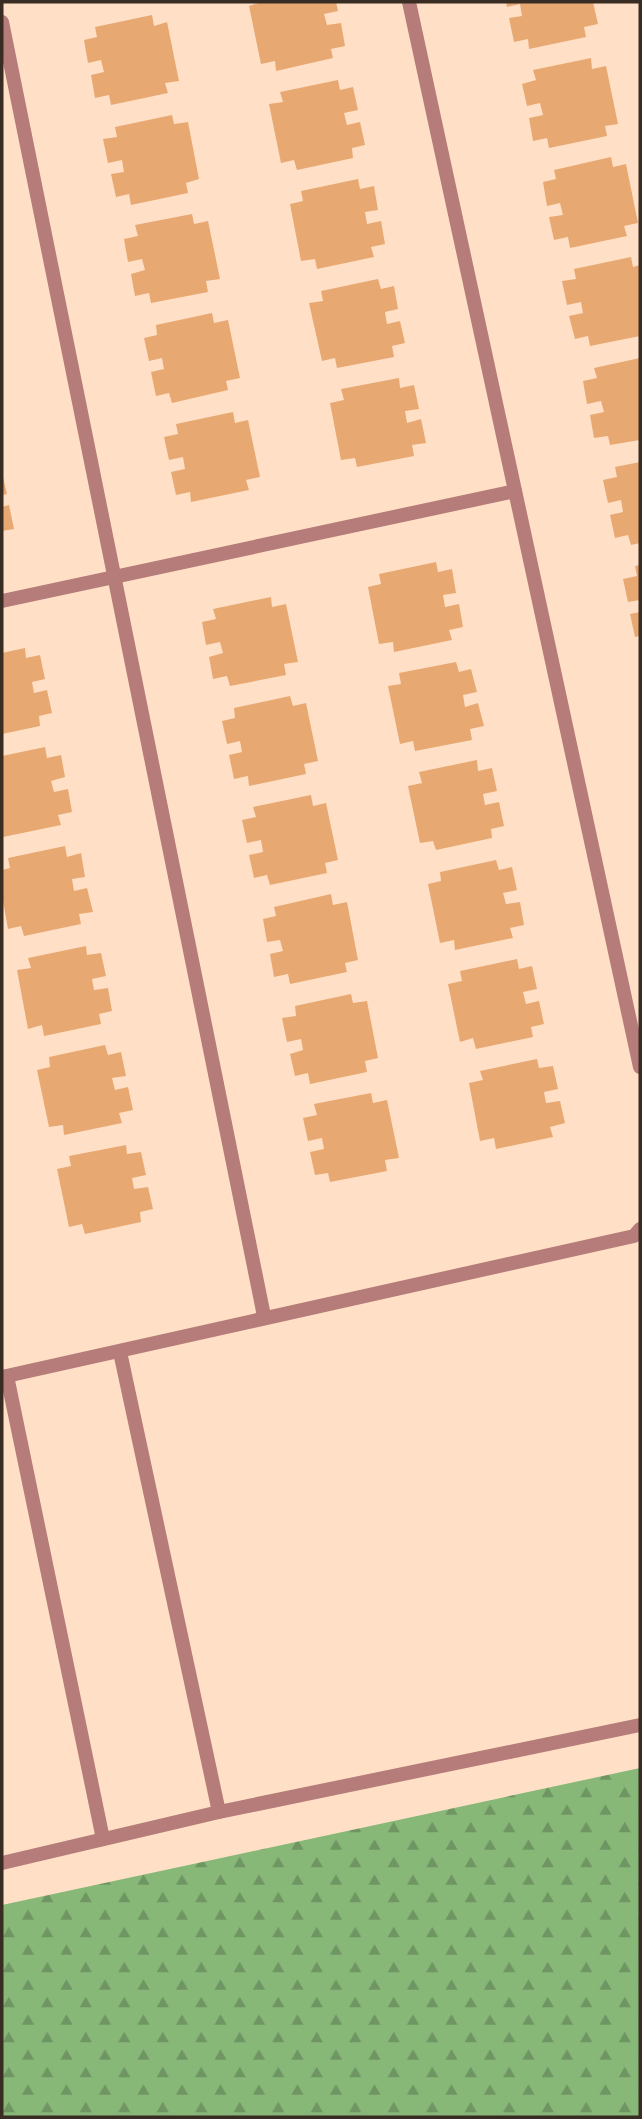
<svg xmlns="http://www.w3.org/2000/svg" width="642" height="2119" font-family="Rubik,sans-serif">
  <defs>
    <pattern id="forest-firs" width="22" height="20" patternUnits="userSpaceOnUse" patternTransform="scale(1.75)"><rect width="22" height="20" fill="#87b878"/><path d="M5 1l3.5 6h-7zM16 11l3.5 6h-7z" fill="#6f9662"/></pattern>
  </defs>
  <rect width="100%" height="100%" fill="#ffe0c7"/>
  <path fill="url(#forest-firs)" d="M640 1768V2117H2V1905Z"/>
  <g fill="#e8a872">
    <path d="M262 2H336L338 11 324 14 327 25 341 23 345 46 331 49 333 58 276 71 275 61 261 64 249 6Z"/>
    <path d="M506 2H593L598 24 584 27 586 37 529 49 528 39 514 42 509 18 522 16 520 4 507 7Z"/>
    <path d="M152 15 154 26 167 22 179 81 165 83 168 93 111 105 109 95 95 98 91 75 104 72 101 60 88 63 84 40 97 37 95 27Z"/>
    <path d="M591 58 592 69 606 66 618 124 605 126 607 136 549 148 547 138 533 141 529 118 543 115 540 103 527 106 522 84 536 80 533 70Z"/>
    <path d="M338 80 340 90 353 87 358 110 344 113 347 125 360 122 365 145 352 148 353 158 297 170 294 160 281 163 269 104 283 102 280 92Z"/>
    <path d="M172 115 174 124 188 122 199 179 186 183 188 193 131 205 129 194 116 197 111 174 124 172 122 160 108 163 103 139 117 137 115 127Z"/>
    <path d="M611 157 613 167 626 164 638 223 624 226 627 236 570 248 568 237 554 240 549 217 563 215 560 203 547 206 543 182 556 179 554 170Z"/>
    <path d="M358 179 360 189 374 186 378 210 365 212 367 224 381 221 385 244 371 247 374 257 317 269 315 259 301 261 290 204 303 201 301 191Z"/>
    <path d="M192 214 194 224 208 221 220 279 206 281 208 292 151 303 149 293 135 296 131 274 145 270 142 259 128 262 124 239 138 236 135 225Z"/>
    <path d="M631 257 633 267 640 265V336L590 346 588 336 575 339 569 316 583 313 581 302 567 305 562 281 576 279 574 269Z"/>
    <path d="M378 279 381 289 394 286 398 309 385 312 387 324 400 321 405 343 392 346 394 357 337 368 335 358 322 361 309 303 323 301 321 291Z"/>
    <path d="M212 313 214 323 228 320 240 378 226 381 228 390 172 403 169 393 156 396 151 372 164 369 162 358 149 361 144 338 157 335 156 325Z"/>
    <path d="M640 358V440L610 445 608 436 594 438 590 415 604 412 601 401 587 404 583 381 597 378 594 368Z"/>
    <path d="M399 378 400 388 414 385 419 409 405 411 407 423 421 419 426 443 412 445 414 456 357 467 355 458 341 460 330 403 344 400 341 389Z"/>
    <path d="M233 412 235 423 248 420 260 477 246 480 249 490 191 502 190 492 176 495 171 472 185 469 183 457 169 460 164 437 178 434 176 424Z"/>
    <path d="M640 462V543L631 545 628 535 615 538 610 515 623 512 621 500 608 503 603 480 617 477 615 467Z"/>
    <path d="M2 473 7 494 2 495Z"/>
    <path d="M9 505 14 529 2 531V507Z"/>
    <path d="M436 562 438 572 452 569 456 593 443 595 445 607 459 604 463 627 449 630 452 640 394 652 393 642 379 644 368 587 381 584 379 574Z"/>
    <path d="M640 565V600L628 602 623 579 637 576 635 566Z"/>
    <path d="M271 597 272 607 286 604 298 662 284 664 286 675 230 686 227 676 213 679 209 657 223 653 220 642 206 645 202 622 216 619 213 609Z"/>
    <path d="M640 612V636L635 637 630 614Z"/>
    <path d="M25 648 26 658 40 655 45 679 32 682 34 693 47 690 52 713 39 716 40 726 2 734V653Z"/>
    <path d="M456 662 459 672 471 669 477 692 463 695 465 707 478 703 484 726 470 729 472 740 415 751 413 741 400 744 388 686 401 684 399 673Z"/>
    <path d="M290 696 293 706 306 703 318 761 304 764 306 774 249 786 248 776 234 779 229 755 242 752 240 741 227 744 222 721 235 718 234 708Z"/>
    <path d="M45 747 47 758 61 755 65 777 51 781 54 792 68 789 72 812 58 815 61 825 3 837 2 756Z"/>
    <path d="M477 760 478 771 492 768 497 791 483 794 485 805 499 802 504 826 491 829 492 838 436 850 433 841 420 843 408 786 422 783 419 772Z"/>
    <path d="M311 795 313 806 326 803 338 860 325 863 327 873 270 885 267 875 254 878 249 855 263 852 261 840 247 843 242 820 256 817 253 807Z"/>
    <path d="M65 846 67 857 81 853 85 877 72 879 74 891 87 888 93 912 79 914 81 924 24 936 21 926 8 929 2 895V870L10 868 8 858Z"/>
    <path d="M496 860 499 870 512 867 517 890 503 893 506 904 520 902 524 925 510 928 513 938 455 950 454 940 440 943 428 884 441 881 440 872Z"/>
    <path d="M331 894 333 905 347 902 358 960 345 963 347 972 290 984 288 974 274 977 270 954 283 951 280 940 267 942 263 919 276 916 274 907Z"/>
    <path d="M86 946 87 955 101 953 106 976 92 979 94 990 108 988 112 1011 99 1014 101 1024 44 1036 42 1025 28 1029 17 970 31 968 28 958Z"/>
    <path d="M517 959 519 969 532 966 537 989 523 992 526 1004 539 1001 544 1024 531 1027 533 1037 476 1049 473 1038 460 1042 448 984 462 981 460 971Z"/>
    <path d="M351 994 353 1003 367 1001 378 1058 365 1061 367 1072 310 1084 308 1073 295 1076 290 1054 303 1050 301 1039 287 1042 282 1018 296 1016 295 1006Z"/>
    <path d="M105 1045 108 1055 121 1052 126 1076 112 1078 115 1090 128 1087 133 1110 119 1113 122 1123 64 1135 63 1125 49 1127 37 1070 50 1067 49 1057Z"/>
    <path d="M537 1059 539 1068 553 1066 558 1089 544 1092 546 1103 560 1101 565 1123 550 1127 553 1137 496 1149 494 1138 480 1141 469 1083 483 1080 480 1071Z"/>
    <path d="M371 1093 373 1103 387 1100 399 1158 385 1160 387 1171 330 1182 328 1173 315 1175 310 1152 324 1149 322 1138 308 1141 303 1118 317 1115 314 1104Z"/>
    <path d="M126 1145 127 1154 141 1152 146 1175 132 1178 134 1189 148 1187 153 1209 140 1212 141 1222 85 1234 82 1224 69 1227 57 1169 71 1166 69 1156Z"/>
  </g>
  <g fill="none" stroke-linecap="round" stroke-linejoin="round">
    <g stroke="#b67c79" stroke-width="14">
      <path d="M409 2 640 1067"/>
      <path d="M2 22 264 1316"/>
      <path d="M2 601 515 491"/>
      <path d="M120 1352 219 1812"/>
      <path d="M7 1376 103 1839"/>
      <path d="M2 1377 634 1236 640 1229"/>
      <path d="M2 1863 219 1812 640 1725"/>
    </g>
  </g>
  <rect width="642" height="2119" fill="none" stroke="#382c23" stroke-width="7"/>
</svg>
